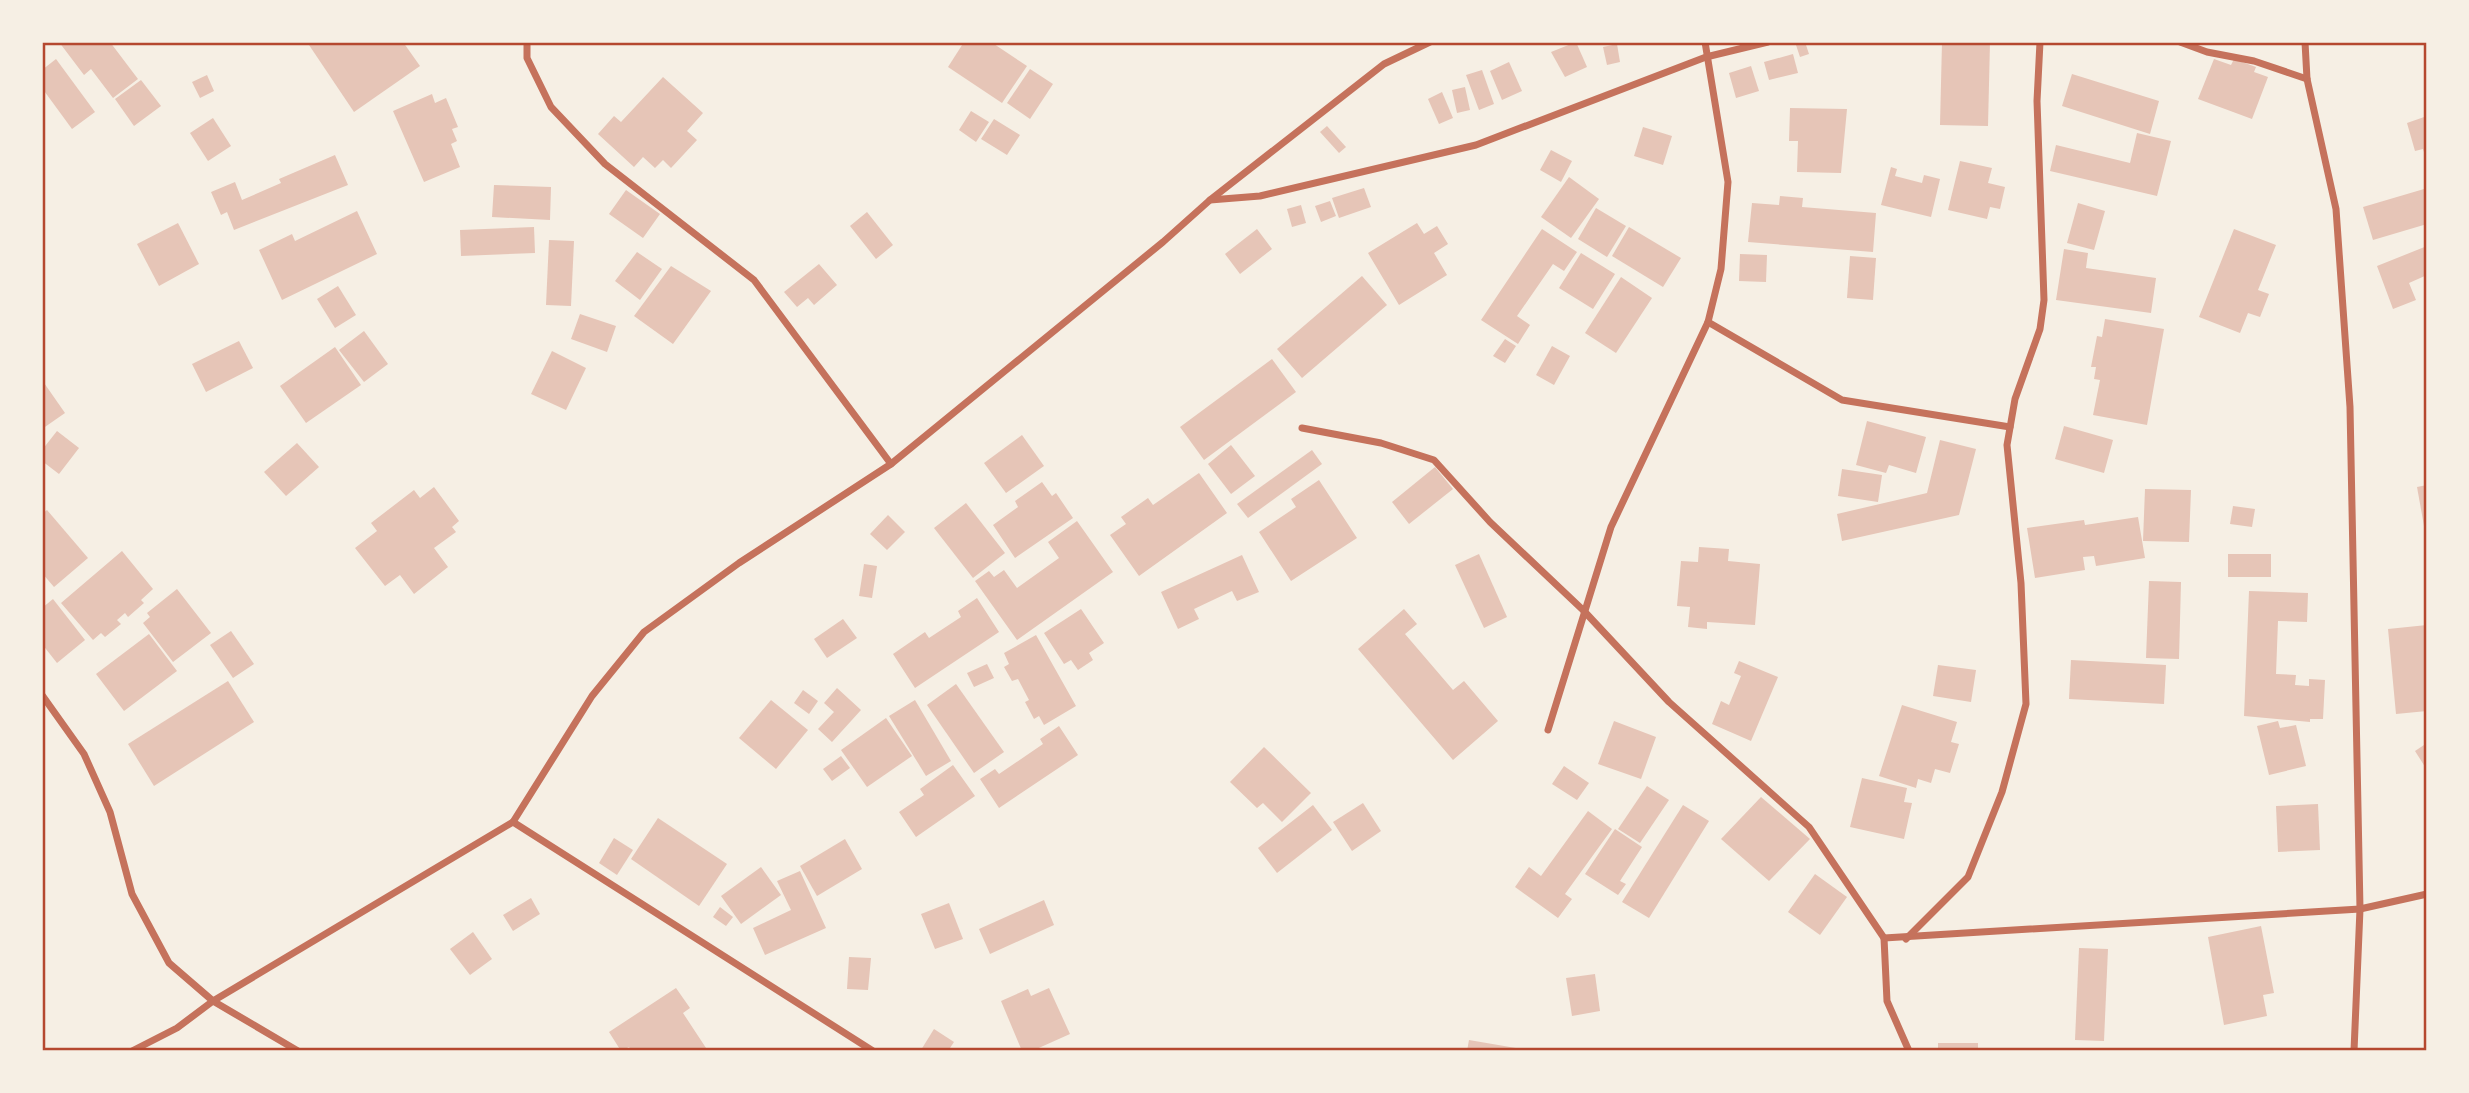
<svg xmlns="http://www.w3.org/2000/svg" width="2469" height="1093" font-family="'Asap Condensed',sans-serif">
  <rect width="100%" height="100%" fill="#f6efe4"/>
  <g fill="#e6c5b7">
    <path d="M59 42H110L138 79 113 98 91 69 84 75Z"/>
    <path d="M307 42H403L420 66 354 112Z"/>
    <path d="M964 42H991L1027 66 1002 103 948 67Z"/>
    <path d="M1576 42 1587 67 1565 77 1551 52Z"/>
    <path d="M1795 42H1805L1809 54 1800 57Z"/>
    <path d="M1942 42H1990L1988 126 1940 125Z"/>
    <path d="M1617 44 1620 62 1607 65 1603 47Z"/>
    <path d="M1793 54 1798 73 1769 80 1764 62Z"/>
    <path d="M56 59 95 112 72 129 42 88V70Z"/>
    <path d="M2214 59 2231 65 2234 59 2256 67 2254 72 2268 77 2252 119 2198 99Z"/>
    <path d="M1509 62 1522 91 1502 100 1490 71Z"/>
    <path d="M1751 66 1759 91 1736 98 1729 73Z"/>
    <path d="M1030 69 1053 84 1030 119 1007 103Z"/>
    <path d="M1482 70 1494 104 1479 110 1466 75Z"/>
    <path d="M2072 74 2159 101 2150 134 2062 106Z"/>
    <path d="M207 75 214 91 200 98 192 82Z"/>
    <path d="M663 77 703 113 687 131 697 140 671 168 663 160 655 168 643 157 634 167 598 134 614 116 621 122Z"/>
    <path d="M141 80 161 106 134 126 115 99Z"/>
    <path d="M1465 87 1470 110 1457 113 1452 90Z"/>
    <path d="M1442 92 1453 118 1439 124 1428 99Z"/>
    <path d="M432 94 435 103 446 98 458 127 452 129 457 141 451 144 460 167 424 182 393 111Z"/>
    <path d="M1790 108 1847 109 1841 173 1797 172 1798 141H1789Z"/>
    <path d="M971 111 989 122 976 142 959 130Z"/>
    <path d="M2427 116V158H2426L2423 149 2415 151 2407 123Z"/>
    <path d="M213 118 231 146 208 161 190 133Z"/>
    <path d="M994 119 1020 135 1007 155 981 139Z"/>
    <path d="M1327 126 1346 147 1339 153 1320 132Z"/>
    <path d="M1643 127 1672 136 1663 165 1634 156Z"/>
    <path d="M2137 133 2171 141 2157 196 2050 171 2056 145 2130 163Z"/>
    <path d="M1551 150 1572 161 1561 182 1540 170Z"/>
    <path d="M335 155 348 185 234 230 227 212 221 215 211 192 235 182 242 200 281 183 279 179Z"/>
    <path d="M1960 161 1992 168 1988 183 2005 187 2000 209 1990 207 1987 219 1948 210Z"/>
    <path d="M1891 167 1897 169 1895 176 1922 183 1924 175 1940 179 1931 217 1881 205Z"/>
    <path d="M1569 177 1599 199 1571 238 1541 217Z"/>
    <path d="M494 185 551 187 550 220 492 217Z"/>
    <path d="M1364 188 1371 207 1339 218 1332 198Z"/>
    <path d="M2424 189 2427 224 2373 240 2363 207Z"/>
    <path d="M626 190 660 214 643 238 609 214Z"/>
    <path d="M1780 196 1803 198 1802 207 1876 213 1873 252 1748 242 1752 203 1779 205Z"/>
    <path d="M1330 201 1336 216 1321 222 1315 206Z"/>
    <path d="M2078 203 2105 211 2094 250 2067 243Z"/>
    <path d="M1301 205 1306 223 1292 227 1287 209Z"/>
    <path d="M1596 208 1626 226 1607 257 1578 239Z"/>
    <path d="M357 211 377 254 282 300 259 250 292 234 295 241Z"/>
    <path d="M867 212 893 245 876 259 850 226Z"/>
    <path d="M178 223 199 264 159 286 137 244Z"/>
    <path d="M1417 223 1424 234 1437 226 1448 244 1434 253 1447 275 1399 305 1368 253Z"/>
    <path d="M534 227 535 253 461 256 460 230Z"/>
    <path d="M1629 227 1681 258 1663 287 1612 256Z"/>
    <path d="M1257 229 1272 249 1240 274 1225 254Z"/>
    <path d="M1542 229 1577 252 1564 271 1553 264 1517 316 1530 325 1518 344 1481 320Z"/>
    <path d="M2234 229 2276 245 2258 290 2269 294 2260 317 2248 313 2240 333 2199 317Z"/>
    <path d="M549 240 574 241 571 306 546 305Z"/>
    <path d="M2427 246V275L2409 283 2416 300 2393 309 2377 266Z"/>
    <path d="M2064 249 2088 253 2086 268 2156 278 2151 313 2056 300Z"/>
    <path d="M637 252 662 269 640 300 615 281Z"/>
    <path d="M1581 253 1615 274 1593 309 1559 288Z"/>
    <path d="M1740 254 1767 255 1766 282 1739 281Z"/>
    <path d="M1850 256 1876 258 1873 300 1847 298Z"/>
    <path d="M819 264 837 285 814 305 808 298 797 307 784 292Z"/>
    <path d="M671 266 711 291 673 344 634 316Z"/>
    <path d="M1362 276 1387 305 1302 378 1277 349Z"/>
    <path d="M1621 277 1652 298 1616 353 1585 333Z"/>
    <path d="M338 286 356 315 335 328 317 299Z"/>
    <path d="M580 314 616 326 607 352 571 339Z"/>
    <path d="M2105 319 2164 329 2147 425 2093 415 2100 380 2094 379 2096 367H2091L2097 336 2102 337Z"/>
    <path d="M364 331 388 364 364 382 339 350Z"/>
    <path d="M1505 339 1516 346 1505 363 1493 356Z"/>
    <path d="M239 341 253 368 206 392 192 364Z"/>
    <path d="M1552 346 1570 356 1554 385 1536 375Z"/>
    <path d="M335 347 361 385 306 423 280 386Z"/>
    <path d="M552 351 586 368 566 410 531 394Z"/>
    <path d="M1272 359 1296 392 1204 460 1180 427Z"/>
    <path d="M42 380 65 413 42 429Z"/>
    <path d="M1867 421 1926 437 1916 473 1889 465 1886 473 1856 465Z"/>
    <path d="M2064 426 2113 440 2104 473 2055 459Z"/>
    <path d="M57 431 79 448 59 474 42 461V450Z"/>
    <path d="M1022 435 1044 466 1006 493 984 463Z"/>
    <path d="M1940 440 1976 449 1959 515 1842 541 1837 514 1927 493Z"/>
    <path d="M297 443 319 467 286 496 264 472Z"/>
    <path d="M1231 445 1255 476 1231 494 1208 464Z"/>
    <path d="M1312 450 1322 464 1248 518 1237 504Z"/>
    <path d="M1435 467 1453 489 1409 524 1392 502Z"/>
    <path d="M1842 469 1882 475 1878 502 1838 496Z"/>
    <path d="M1199 473 1227 513 1139 576 1110 535 1126 524 1121 517 1148 498 1153 505Z"/>
    <path d="M1319 480 1357 538 1291 581 1259 532 1296 507 1291 499Z"/>
    <path d="M1042 482 1052 496 1056 493 1073 518 1015 558 993 525 1018 507 1015 501Z"/>
    <path d="M2427 485V537H2426L2417 487Z"/>
    <path d="M434 487 459 521 452 527 456 532 434 548 448 567 414 594 400 575 385 586 355 548 377 531 371 523 414 490 420 498Z"/>
    <path d="M2145 489 2191 490 2189 542 2143 541Z"/>
    <path d="M966 503 1005 553 973 578 934 528Z"/>
    <path d="M2233 506 2255 509 2252 527 2230 524Z"/>
    <path d="M47 510 88 558 54 587 42 573V514Z"/>
    <path d="M888 515 905 532 887 550 870 534Z"/>
    <path d="M2138 517 2145 558 2096 566 2094 556 2083 557 2085 570 2035 578 2027 528 2084 520 2085 525Z"/>
    <path d="M1077 521 1113 572 1017 640 975 581 989 571 994 577 1004 570 1017 588 1059 558 1048 542Z"/>
    <path d="M1699 547 1729 549 1728 561 1760 564 1755 625 1707 622V629L1688 627 1690 607 1677 606 1681 561 1698 562Z"/>
    <path d="M122 551 153 589 141 600 144 603 128 617 125 613 117 620 121 624 105 637 101 633 93 640 61 603Z"/>
    <path d="M1479 554 1507 617 1484 628 1455 565Z"/>
    <rect x="2228" y="554" width="43" height="23"/>
    <path d="M1242 555 1259 592 1237 601 1232 591 1194 609 1199 619 1178 629 1161 592Z"/>
    <path d="M864 564 877 566 872 598 859 596Z"/>
    <path d="M2149 581 2181 582 2179 659 2146 658Z"/>
    <path d="M177 589 211 633 173 662 143 623 150 617 147 613Z"/>
    <path d="M2249 591 2308 593 2307 622 2278 621 2276 674 2296 675 2295 685 2309 686V679L2325 680 2323 719H2310V722L2244 716Z"/>
    <path d="M977 598 999 632 915 688 893 654 925 632 929 638 961 617 958 611Z"/>
    <path d="M53 599 85 640 57 663 42 644V608Z"/>
    <path d="M1081 609 1104 643 1089 653 1093 660 1078 670 1071 660 1064 664 1044 633Z"/>
    <path d="M1404 609 1417 624 1405 634 1453 690 1464 681 1498 721 1453 760 1358 649Z"/>
    <path d="M843 619 857 638 827 658 814 639Z"/>
    <path d="M2427 625V711L2396 714 2388 629Z"/>
    <path d="M231 631 254 664 233 678 210 645Z"/>
    <path d="M149 634 177 671 124 711 96 674Z"/>
    <path d="M1036 635 1076 706 1044 725 1039 716 1034 719 1025 702 1029 700 1018 679 1012 681 1004 667 1009 664 1004 653Z"/>
    <path d="M2071 660 2166 665 2164 704 2069 699Z"/>
    <path d="M1739 661 1778 677 1751 741 1712 724 1721 701 1729 705 1741 676 1734 673Z"/>
    <path d="M987 664 994 678 974 687 967 673Z"/>
    <path d="M1938 665 1976 670 1971 702 1933 696Z"/>
    <path d="M228 681 254 722 154 786 128 744Z"/>
    <path d="M956 684 1004 752 974 773 927 705Z"/>
    <path d="M837 688 861 710 832 742 818 729 834 712 824 703Z"/>
    <path d="M803 690 818 701 809 714 794 703Z"/>
    <path d="M771 700 808 730 776 769 739 738Z"/>
    <path d="M915 700 951 761 926 776 889 716Z"/>
    <path d="M1902 705 1957 722 1951 742 1959 744 1950 773 1935 769 1931 783 1918 779 1916 788 1879 776Z"/>
    <path d="M886 718 912 756 867 787 841 750Z"/>
    <path d="M1614 721 1656 737 1641 779 1598 764Z"/>
    <path d="M2278 721 2280 728 2296 725 2306 766 2269 775 2257 726Z"/>
    <path d="M1059 726 1078 755 999 808 980 779 995 769 999 774 1043 744 1040 739Z"/>
    <path d="M2427 743V770L2415 751Z"/>
    <path d="M1264 747 1311 793 1282 822 1263 803 1257 808 1230 782Z"/>
    <path d="M841 756 850 768 832 781 823 769Z"/>
    <path d="M953 765 975 796 916 837 899 812 924 795 920 789Z"/>
    <path d="M1564 766 1589 783 1577 800 1552 784Z"/>
    <path d="M1862 778 1907 788 1904 802 1912 803 1904 839 1850 827Z"/>
    <path d="M1647 786 1669 800 1640 843 1618 829Z"/>
    <path d="M1761 797 1810 839 1769 881 1721 839Z"/>
    <path d="M1363 803 1381 831 1352 851 1333 822Z"/>
    <path d="M2318 804 2320 850 2278 852 2276 806Z"/>
    <path d="M1313 805 1332 830 1277 873 1258 848Z"/>
    <path d="M1683 805 1709 821 1649 918 1622 902Z"/>
    <path d="M1588 811 1612 829 1565 894 1572 899 1558 918 1515 887 1529 867 1541 876Z"/>
    <path d="M658 818 727 864 699 906 631 859Z"/>
    <path d="M1615 829 1642 847 1620 881 1626 884 1618 895 1585 874Z"/>
    <path d="M614 838 633 850 617 875 599 863Z"/>
    <path d="M845 839 862 869 817 896 800 866Z"/>
    <path d="M761 867 781 895 741 924 721 896Z"/>
    <path d="M800 871 826 928 765 955 753 928 791 910 777 881Z"/>
    <path d="M1815 874 1847 897 1820 935 1788 912Z"/>
    <path d="M531 898 540 914 513 931 503 915Z"/>
    <path d="M1044 900 1054 925 990 954 979 929Z"/>
    <path d="M949 903 963 939 935 949 921 914Z"/>
    <path d="M720 907 733 917 726 926 713 917Z"/>
    <path d="M2261 926 2274 993 2263 995 2267 1016 2224 1025 2208 937Z"/>
    <path d="M473 932 492 959 470 975 450 949Z"/>
    <path d="M2079 948 2108 949 2104 1041 2075 1040Z"/>
    <path d="M849 957 871 958 868 990 847 989Z"/>
    <path d="M1595 974 1600 1011 1572 1016 1566 978Z"/>
    <path d="M676 988 690 1008 683 1013 708 1051H632L629 1047 621 1051 609 1032Z"/>
    <path d="M1049 988 1070 1034 1032 1051H1022L1001 1001 1028 989 1031 996Z"/>
    <path d="M934 1029 954 1042 948 1051 921 1050Z"/>
    <path d="M1469 1040 1527 1050V1051H1467Z"/>
    <rect x="1938" y="1043" width="40" height="8"/>
  </g>
  <g fill="none" stroke-linecap="round" stroke-linejoin="round">
    <g stroke="#c5725c" stroke-width="7">
      <path d="M527 42V58L551 107 605 164 754 280 891 464"/>
      <path d="M2180 42 2207 52 2254 61 2307 79"/>
      <path d="M2305 42 2307 79 2336 209 2350 407 2360 909 2354 1051"/>
      <path d="M1210 200 1384 64 1430 42"/>
      <path d="M1708 322 1842 400 2010 427"/>
      <path d="M1302 428 1381 443 1434 460 1490 522 1583 610 1669 702 1809 827 1884 938 1887 1001 1909 1051"/>
      <path d="M42 695 84 754 110 812 132 894 169 963 213 1001 298 1051"/>
      <path d="M1548 730 1611 527 1708 322 1721 269 1728 182 1705 42"/>
      <path d="M513 822 873 1051"/>
      <path d="M1884 938 2360 909 2427 894"/>
      <path d="M1906 939 1968 877 2002 792 2026 704 2021 583 2007 445 2015 399 2040 329 2044 300 2037 101 2040 42"/>
      <path d="M132 1051 177 1028 213 1001 513 822 592 696 644 632 739 563 891 464 1163 242 1210 200 1260 196 1476 145 1706 57 1768 42"/>
    </g>
  </g>
  <rect width="2469" height="1093" fill="none" stroke="#f6efe4" stroke-width="88"/>
  <rect x="44" y="44" width="2381" height="1005" fill="none" stroke="#b5482f" stroke-width="2.5"/>
</svg>
